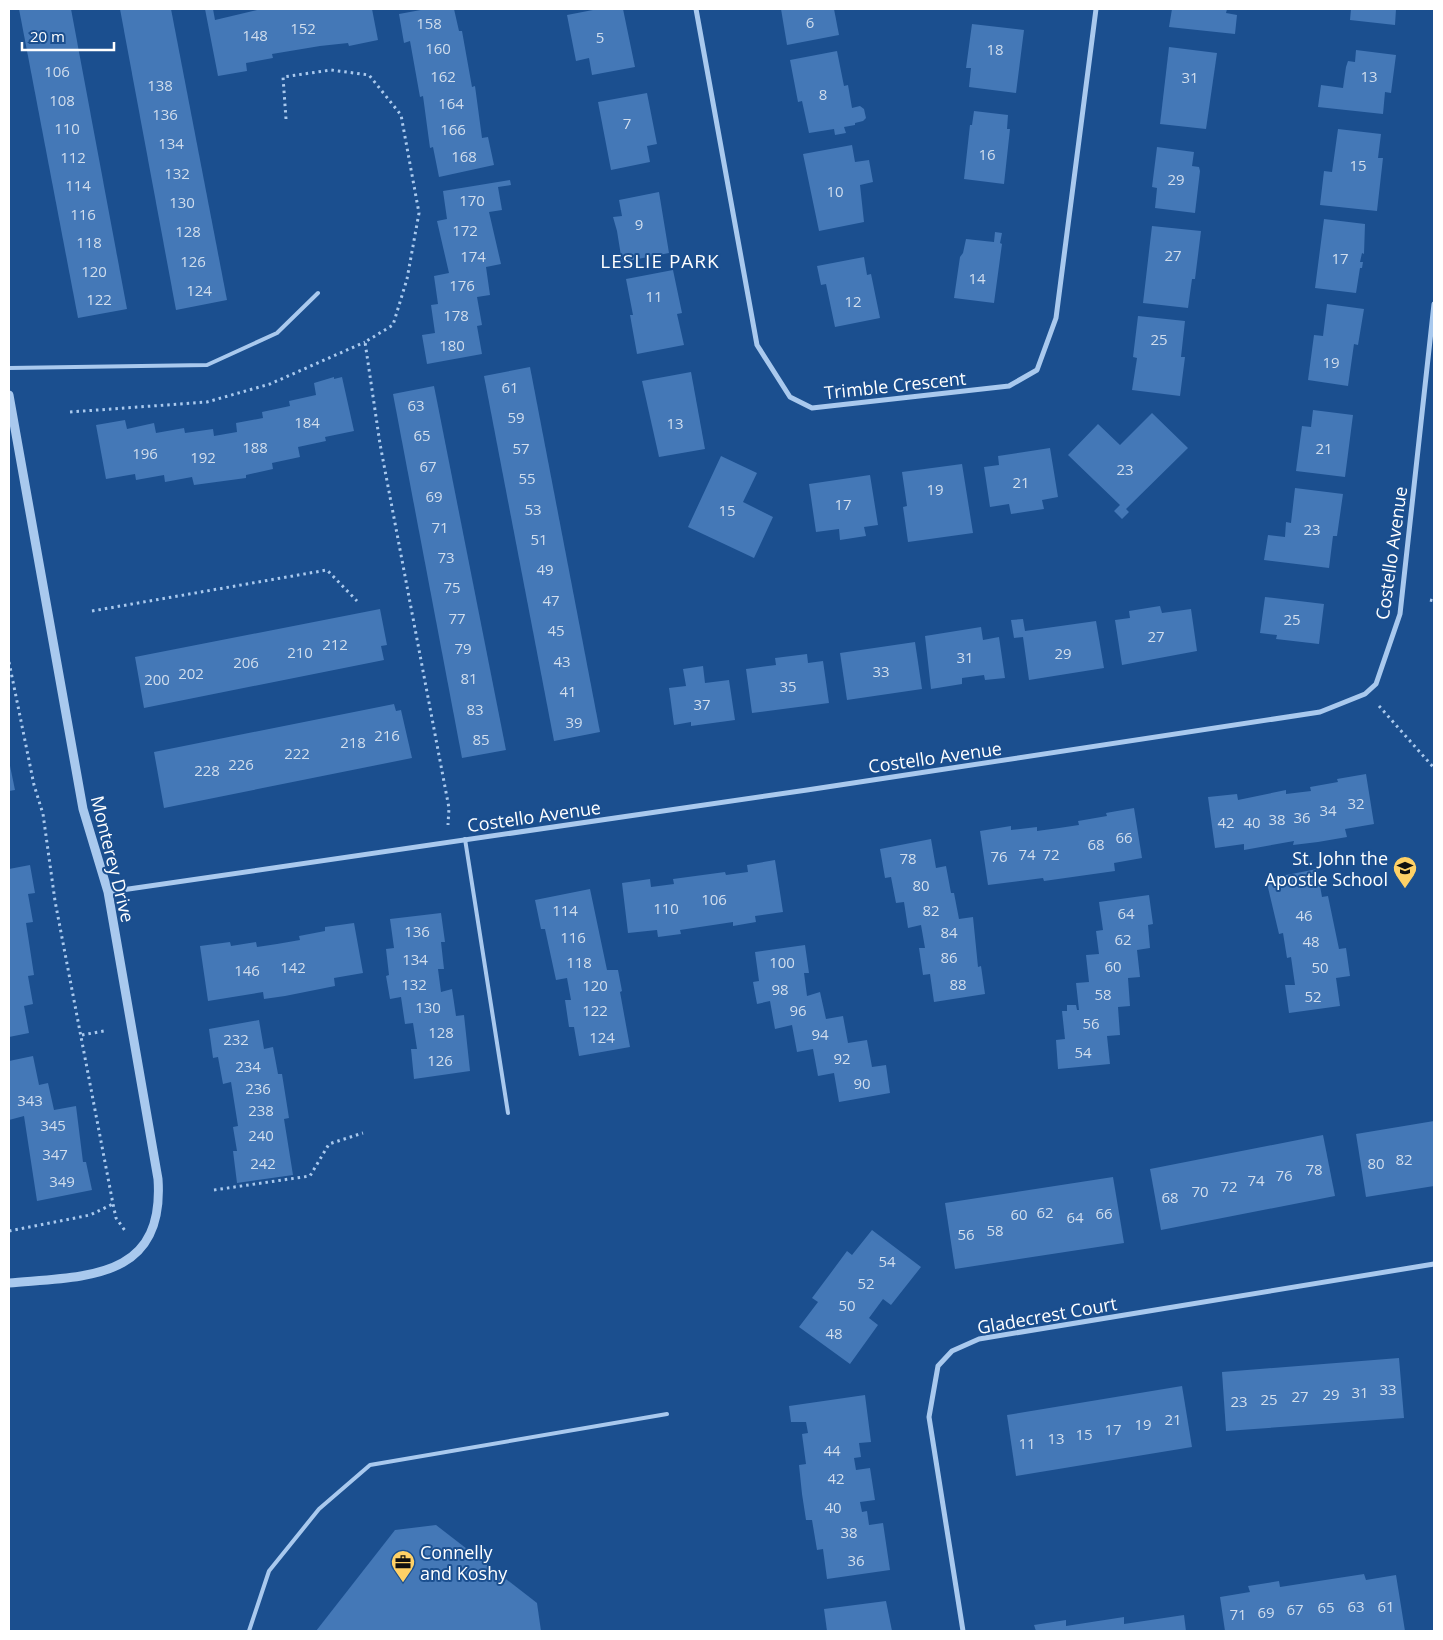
<svg xmlns="http://www.w3.org/2000/svg" width="1443" height="1640" font-family="'Open Sans',sans-serif">
  <rect width="100%" height="100%" fill="#1b4f8f"/>
  <g fill="#4478b7">
    <path d="M19 9H71L127 309 78 318Z"/>
    <path d="M120 9H171L227 300 176 310Z"/>
    <path d="M205 9H213L215 20 261 9H372L378 40 349 46 348 43 320 46 272 54 273 58 246 63 247 71 218 76Z"/>
    <path d="M426 9H454L459 31H462L472 87 475 86 482 138 488 137 494 165 439 177 433 147 430 148 423 96 420 97 410 41 404 43 399 14Z"/>
    <path d="M598 9H623L635 67 592 75 589 58 576 61 567 15Z"/>
    <path d="M781 9H834L839 35 787 45Z"/>
    <path d="M1172 9H1227L1226 13 1237 15 1235 34 1169 27Z"/>
    <path d="M1351 9H1396L1395 25 1350 20Z"/>
    <path d="M972 24 1024 30 1016 93 969 87 971 68H966Z"/>
    <path d="M1169 47 1217 53 1206 129 1160 124Z"/>
    <path d="M1356 50 1396 55 1391 93 1385 92 1383 114 1318 107 1321 85 1343 88 1346 67 1348 61 1355 62Z"/>
    <path d="M837 51 844 86 848 85 852 108 860 106 864 109 866 118 863 121 855 123V125L844 127 846 133 835 135 834 129 809 133 802 101 798 102 790 60Z"/>
    <path d="M647 93 657 144 647 146 650 162 611 170 598 102Z"/>
    <path d="M974 111 1008 115 1007 129H1010L1004 184 964 179 970 125H972Z"/>
    <path d="M1338 129 1381 134 1378 158H1383L1377 211 1320 205 1324 171 1332 172Z"/>
    <path d="M852 145 855 162 869 160 873 182 860 185 864 222 819 231 803 154Z"/>
    <path d="M1157 147 1194 152 1192 166 1199 167 1200 171 1195 213 1155 208 1157 188 1152 187Z"/>
    <path d="M510 180 511 185 498 187 502 210 489 212 501 264 486 267 490 295 477 297 482 325 477 326 482 354 427 364 422 335 435 333 431 305 438 304 434 276 449 273 437 221 447 219 443 191Z"/>
    <path d="M659 192 669 253 622 262 617 231 613 217 622 216 619 200Z"/>
    <path d="M1324 219 1365 224 1364 254 1362 253 1360 262H1363L1362 268H1360L1356 293 1315 288Z"/>
    <path d="M1152 226 1201 231 1195 279H1192L1188 308 1143 303Z"/>
    <path d="M995 232 1002 233 1000 243 1002 244 994 303 954 298 960 257 963 253 966 239 994 242Z"/>
    <path d="M864 257 867 275 871 274 880 318 835 327 826 284 821 285 817 266Z"/>
    <path d="M673 270 682 313 677 314 684 345 637 354 630 315H633L626 279Z"/>
    <path d="M1327 304 1364 309 1358 345 1354 344 1348 386 1308 380 1314 335 1323 336Z"/>
    <path d="M1138 316 1185 321 1181 357H1185L1180 396 1132 390 1137 358 1133 357Z"/>
    <path d="M530 367 600 732 554 741 484 376Z"/>
    <path d="M691 372 705 449 659 457 642 381Z"/>
    <path d="M334 377V379L342 377 354 431 325 437 326 441 298 447 300 457 272 463 273 469 246 475V478L194 485 192 477 165 482 164 475 136 480 135 474 106 479 96 425 125 420 127 429 154 423 156 433 184 428 185 433 213 429 214 436 237 432 236 423 263 418 262 412 290 406 289 401 316 395 314 383Z"/>
    <path d="M434 386 506 750 462 758 393 394Z"/>
    <path d="M1313 410 1353 415 1345 477 1296 471 1302 426 1311 427Z"/>
    <path d="M1152 413 1188 448 1126 509 1129 512 1122 519 1114 511 1120 505 1068 455 1098 424 1120 445Z"/>
    <path d="M1050 448 1058 497 1042 500 1044 509 1011 514 1009 504 990 507 984 467 999 465 998 456Z"/>
    <path d="M721 456 757 473 743 502 773 517 754 558 688 527Z"/>
    <path d="M962 464 973 533 908 542 903 507 907 506 902 472Z"/>
    <path d="M870 475 878 525 864 527 866 536 840 540 839 529 816 532 809 484Z"/>
    <path d="M1295 488 1343 494 1337 536H1333L1329 568 1264 560 1268 535 1285 537 1286 522 1291 523Z"/>
    <path d="M1265 597 1324 604 1319 644 1276 639 1277 635 1260 633Z"/>
    <path d="M1160 606 1162 613 1191 609 1197 651 1122 665 1115 620 1130 618 1129 611Z"/>
    <path d="M380 609 387 645 381 646 384 660 144 708 135 657Z"/>
    <path d="M1023 619 1025 631 1096 621 1104 668 1029 680 1023 637 1014 638 1011 620Z"/>
    <path d="M981 627 983 640 999 637 1005 678 985 680 984 675 962 678V684L931 689 925 636Z"/>
    <path d="M915 642 922 689 847 700 840 653Z"/>
    <path d="M807 654 808 663 823 661 829 703 752 713 746 669 776 665 775 658Z"/>
    <path d="M703 666 705 683 729 680 735 720 691 726V722L674 725 669 688 686 686 683 669Z"/>
    <path d="M394 704 396 711 401 710 412 758 164 808 154 752Z"/>
    <path d="M9 761 15 790 9 791Z"/>
    <path d="M1366 774 1374 824 1345 829 1347 837 1318 842 1293 845 1294 841 1244 850V844L1215 848 1208 797 1237 794 1238 800 1286 790V794L1311 791 1310 787 1338 782 1337 779Z"/>
    <path d="M1134 808 1142 858 1114 863 1115 871 1044 881 1043 878 988 885 980 831 1011 826V830L1037 827V831L1059 828 1079 825 1078 821 1107 816 1106 813Z"/>
    <path d="M931 839 936 868 946 866 951 893H954L959 919 973 917 978 967 981 966 985 994 934 1002 930 974 923 975 919 948H925L921 925 908 928 904 902 896 903 891 877 885 878 880 849Z"/>
    <path d="M775 860 783 912 755 916 756 922 733 926V922L680 930 681 934 658 937 657 930 628 933 622 883 650 879 651 887 674 884 673 879 725 872 726 875 748 872 747 865Z"/>
    <path d="M30 865 35 893 28 894 33 922 26 923 34 975 28 976 33 1004 24 1006 29 1033 9 1037V869Z"/>
    <path d="M1317 869 1322 897 1328 896 1339 949 1346 948 1350 976 1336 978 1340 1006 1289 1013 1285 985H1295L1291 957 1287 958 1283 933 1279 934 1266 879Z"/>
    <path d="M590 889 607 970H618L622 991 620 992 630 1047 579 1056 574 1027H569L565 1000H571L567 978 556 980 545 929H541L535 900Z"/>
    <path d="M1149 895 1153 924 1148 925 1150 948 1137 950 1140 977 1128 978 1130 1006 1118 1007 1120 1035 1107 1036 1110 1064 1058 1069 1056 1040 1065 1039 1062 1011H1067V1005H1076L1077 1010H1079L1076 983 1089 982 1086 955 1099 954 1096 931 1103 930 1099 902Z"/>
    <path d="M441 913 445 942H441L444 969H438L441 992 452 989 456 1016 464 1015 470 1071 414 1079 411 1049H417L413 1023 405 1024 401 997 390 999 386 976 389 975 386 949 394 948 390 919Z"/>
    <path d="M354 923 363 973 334 978 335 986 285 996 264 999 263 992 208 1001 200 946 230 942 231 946 256 942 257 947 277 944 300 940 299 936 325 931V927Z"/>
    <path d="M805 945 809 973H804L807 996 820 992 826 1019 843 1016 848 1043 867 1040 872 1067 886 1065 890 1093 839 1102 834 1073 818 1076 813 1049 797 1052 792 1025 775 1029 770 1001 757 1004 753 982 759 981 755 952Z"/>
    <path d="M259 1020 264 1049 273 1047 278 1074H282L289 1118 284 1119 293 1175 237 1183 233 1151H237L233 1127 238 1126 231 1082 223 1084 218 1057 213 1058 209 1029Z"/>
    <path d="M33 1056 39 1085 48 1083 54 1110 76 1106 83 1162H86L92 1190 37 1201 24 1116 9 1120V1061Z"/>
    <path d="M1434 1121V1186L1366 1197 1356 1134Z"/>
    <path d="M1323 1135 1335 1196 1161 1230 1150 1169Z"/>
    <path d="M1113 1177 1124 1243 955 1269 945 1203Z"/>
    <path d="M872 1230 921 1267 891 1305 883 1299 869 1318 878 1325 850 1364 799 1327 818 1302 812 1298 830 1274 847 1251 852 1255Z"/>
    <path d="M1399 1358 1404 1418 1226 1431 1222 1372Z"/>
    <path d="M1182 1386 1192 1447 1016 1476 1007 1415Z"/>
    <path d="M865 1395 871 1442 859 1443 861 1457 854 1458 856 1470 870 1468 875 1500 860 1502 862 1512 867 1511 869 1525 883 1523 890 1570 827 1579 823 1549 817 1550 812 1520H806L802 1494 799 1465 806 1464 802 1434 808 1433 806 1422H791L789 1406Z"/>
    <path d="M436 1525 537 1603 541 1631H316L395 1530Z"/>
    <path d="M1364 1574 1366 1580 1396 1575 1405 1631H1225L1220 1597 1250 1592 1248 1586 1279 1581 1280 1587Z"/>
    <path d="M886 1601 892 1631H827L824 1609Z"/>
    <path d="M1184 1615 1186 1631H1036L1034 1625 1066 1620V1626L1124 1617V1624Z"/>
  </g>
  <g fill="none" stroke-linecap="round" stroke-linejoin="round">
    <g stroke="#a9c9ee" stroke-width="3" stroke-dasharray="2.5 4" stroke-linecap="butt">
      <path d="M286 119 283 77 331 70 369 75 401 115 419 213 407 279 393 325 365 342 380 444 449 808 448 825"/>
      <path d="M70 412 207 402 270 384 365 342"/>
      <path d="M1430 600 1434 601"/>
      <path d="M92 611 327 570 357 601"/>
      <path d="M9 662 34 785 43 814 55 901 113 1204 116 1218 126 1232"/>
      <path d="M1379 706 1434 768"/>
      <path d="M82 1035 104 1031"/>
      <path d="M214 1190 310 1176 329 1144 363 1133"/>
      <path d="M9 1231 90 1215 113 1204"/>
    </g>
    <g stroke="#a9c9ee" stroke-width="4">
      <path d="M9 368 207 365 277 333 318 293"/>
      <path d="M465 839 508 1113"/>
      <path d="M249 1631 269 1571 319 1509 370 1465 667 1414"/>
    </g>
    <g stroke="#a9c9ee" stroke-width="5">
      <path d="M696 9 757 345 790 397 812 408 1009 386 1037 370 1056 318 1096 9"/>
      <path d="M108 892 807 790 1320 712 1365 694 1376 684 1400 614 1434 304"/>
      <path d="M963 1631 929 1417 938 1366 952 1351 979 1339 1434 1264"/>
    </g>
    <path stroke="#a9c9ee" stroke-width="9" d="M9 395 83 809 108 892 158 1179C165 1281 85 1276 9 1283"/>
  </g>
  <defs>
    <g id="school-pin" transform="scale(1.25)"><path d="M0 17L-7.5 6A9.5 9.5 0 1 1 7.5 6Z" fill="#ffd166" stroke="#1b4f8f"/><path d="M0-5L7-2L0 1L-7-2ZM-4 1L0 2.5L4 1V4Q0 6-4 4Z" fill="#111"/></g>
    <g id="office-pin" transform="scale(1.25)"><path d="M0 17L-7.5 6A9.5 9.5 0 1 1 7.5 6Z" fill="#ffd166" stroke="#1b4f8f"/><path d="M-6-3h4V-5.5h4V-3h4V5H-6ZM-1-4.5V-3h2v-1.5ZM-6 0V1H6V0Z" fill="#111"/></g>
  </defs>
  <g fill-rule="evenodd">
    <use href="#school-pin" x="1405" y="868"/>
    <use href="#office-pin" x="403" y="1562"/>
  </g>
  <g text-anchor="middle" dominant-baseline="central" stroke-width="4" stroke-linejoin="round" paint-order="stroke">
    <g font-size="15" fill="#d0dded">
      <text x="810" y="22">6</text>
      <text x="429" y="23">158</text>
      <text x="303" y="28">152</text>
      <text x="255" y="35">148</text>
      <text x="600" y="37">5</text>
      <text x="438" y="48">160</text>
      <text x="995" y="49">18</text>
      <text x="57" y="71">106</text>
      <text x="443" y="76">162</text>
      <text x="1369" y="76">13</text>
      <text x="1190" y="77">31</text>
      <text x="160" y="85">138</text>
      <text x="823" y="94">8</text>
      <text x="62" y="100">108</text>
      <text x="451" y="103">164</text>
      <text x="165" y="114">136</text>
      <text x="627" y="123">7</text>
      <text x="67" y="128">110</text>
      <text x="453" y="129">166</text>
      <text x="171" y="143">134</text>
      <text x="987" y="154">16</text>
      <text x="464" y="156">168</text>
      <text x="73" y="157">112</text>
      <text x="1358" y="165">15</text>
      <text x="177" y="173">132</text>
      <text x="1176" y="179">29</text>
      <text x="78" y="185">114</text>
      <text x="835" y="191">10</text>
      <text x="472" y="200">170</text>
      <text x="182" y="202">130</text>
      <text x="83" y="214">116</text>
      <text x="639" y="224">9</text>
      <text x="465" y="230">172</text>
      <text x="188" y="231">128</text>
      <text x="89" y="242">118</text>
      <text x="1173" y="255">27</text>
      <text x="473" y="256">174</text>
      <text x="1340" y="258">17</text>
      <text x="193" y="261">126</text>
      <text x="94" y="271">120</text>
      <text x="977" y="278">14</text>
      <text x="462" y="285">176</text>
      <text x="199" y="290">124</text>
      <text x="654" y="296">11</text>
      <text x="99" y="299">122</text>
      <text x="853" y="301">12</text>
      <text x="456" y="315">178</text>
      <text x="1159" y="339">25</text>
      <text x="452" y="345">180</text>
      <text x="1331" y="362">19</text>
      <text x="510" y="387">61</text>
      <text x="416" y="405">63</text>
      <text x="516" y="417">59</text>
      <text x="307" y="422">184</text>
      <text x="675" y="423">13</text>
      <text x="422" y="435">65</text>
      <text x="255" y="447">188</text>
      <text x="521" y="448">57</text>
      <text x="1324" y="448">21</text>
      <text x="145" y="453">196</text>
      <text x="203" y="457">192</text>
      <text x="428" y="466">67</text>
      <text x="1125" y="469">23</text>
      <text x="527" y="478">55</text>
      <text x="1021" y="482">21</text>
      <text x="935" y="489">19</text>
      <text x="434" y="496">69</text>
      <text x="843" y="504">17</text>
      <text x="533" y="509">53</text>
      <text x="727" y="510">15</text>
      <text x="440" y="527">71</text>
      <text x="1312" y="529">23</text>
      <text x="539" y="539">51</text>
      <text x="446" y="557">73</text>
      <text x="545" y="569">49</text>
      <text x="452" y="587">75</text>
      <text x="551" y="600">47</text>
      <text x="457" y="618">77</text>
      <text x="1292" y="619">25</text>
      <text x="556" y="630">45</text>
      <text x="1156" y="636">27</text>
      <text x="335" y="644">212</text>
      <text x="463" y="648">79</text>
      <text x="300" y="652">210</text>
      <text x="1063" y="653">29</text>
      <text x="965" y="657">31</text>
      <text x="562" y="661">43</text>
      <text x="246" y="662">206</text>
      <text x="881" y="671">33</text>
      <text x="191" y="673">202</text>
      <text x="469" y="678">81</text>
      <text x="157" y="679">200</text>
      <text x="788" y="686">35</text>
      <text x="568" y="691">41</text>
      <text x="702" y="704">37</text>
      <text x="475" y="709">83</text>
      <text x="574" y="722">39</text>
      <text x="387" y="735">216</text>
      <text x="481" y="739">85</text>
      <text x="353" y="742">218</text>
      <text x="297" y="753">222</text>
      <text x="241" y="764">226</text>
      <text x="207" y="770">228</text>
      <text x="1356" y="803">32</text>
      <text x="1328" y="810">34</text>
      <text x="1302" y="817">36</text>
      <text x="1277" y="819">38</text>
      <text x="1226" y="822">42</text>
      <text x="1252" y="822">40</text>
      <text x="1124" y="837">66</text>
      <text x="1096" y="844">68</text>
      <text x="1027" y="854">74</text>
      <text x="1051" y="854">72</text>
      <text x="999" y="856">76</text>
      <text x="908" y="858">78</text>
      <text x="921" y="885">80</text>
      <text x="714" y="899">106</text>
      <text x="666" y="908">110</text>
      <text x="565" y="910">114</text>
      <text x="931" y="910">82</text>
      <text x="1126" y="913">64</text>
      <text x="1304" y="915">46</text>
      <text x="417" y="931">136</text>
      <text x="949" y="932">84</text>
      <text x="573" y="937">116</text>
      <text x="1123" y="939">62</text>
      <text x="1311" y="941">48</text>
      <text x="949" y="957">86</text>
      <text x="415" y="959">134</text>
      <text x="579" y="962">118</text>
      <text x="782" y="962">100</text>
      <text x="1113" y="966">60</text>
      <text x="293" y="967">142</text>
      <text x="1320" y="967">50</text>
      <text x="247" y="970">146</text>
      <text x="414" y="984">132</text>
      <text x="958" y="984">88</text>
      <text x="595" y="985">120</text>
      <text x="780" y="989">98</text>
      <text x="1103" y="994">58</text>
      <text x="1313" y="996">52</text>
      <text x="428" y="1007">130</text>
      <text x="595" y="1010">122</text>
      <text x="798" y="1010">96</text>
      <text x="1091" y="1023">56</text>
      <text x="441" y="1032">128</text>
      <text x="820" y="1034">94</text>
      <text x="602" y="1037">124</text>
      <text x="236" y="1039">232</text>
      <text x="1083" y="1052">54</text>
      <text x="842" y="1058">92</text>
      <text x="440" y="1060">126</text>
      <text x="248" y="1066">234</text>
      <text x="862" y="1083">90</text>
      <text x="258" y="1088">236</text>
      <text x="30" y="1100">343</text>
      <text x="261" y="1110">238</text>
      <text x="53" y="1125">345</text>
      <text x="261" y="1135">240</text>
      <text x="55" y="1154">347</text>
      <text x="1404" y="1159">82</text>
      <text x="263" y="1163">242</text>
      <text x="1376" y="1163">80</text>
      <text x="1314" y="1169">78</text>
      <text x="1284" y="1175">76</text>
      <text x="1256" y="1180">74</text>
      <text x="62" y="1181">349</text>
      <text x="1229" y="1186">72</text>
      <text x="1200" y="1191">70</text>
      <text x="1170" y="1197">68</text>
      <text x="1045" y="1212">62</text>
      <text x="1104" y="1213">66</text>
      <text x="1019" y="1214">60</text>
      <text x="1075" y="1217">64</text>
      <text x="995" y="1230">58</text>
      <text x="966" y="1234">56</text>
      <text x="887" y="1261">54</text>
      <text x="866" y="1283">52</text>
      <text x="847" y="1305">50</text>
      <text x="834" y="1333">48</text>
      <text x="1388" y="1389">33</text>
      <text x="1360" y="1392">31</text>
      <text x="1331" y="1394">29</text>
      <text x="1300" y="1396">27</text>
      <text x="1269" y="1399">25</text>
      <text x="1239" y="1401">23</text>
      <text x="1173" y="1419">21</text>
      <text x="1143" y="1424">19</text>
      <text x="1113" y="1429">17</text>
      <text x="1084" y="1434">15</text>
      <text x="1056" y="1438">13</text>
      <text x="1027" y="1443">11</text>
      <text x="832" y="1450">44</text>
      <text x="836" y="1478">42</text>
      <text x="833" y="1507">40</text>
      <text x="849" y="1532">38</text>
      <text x="856" y="1560">36</text>
      <text x="1356" y="1606">63</text>
      <text x="1386" y="1606">61</text>
      <text x="1326" y="1607">65</text>
      <text x="1295" y="1609">67</text>
      <text x="1266" y="1612">69</text>
      <text x="1238" y="1614">71</text>
    </g>
    <g font-size="18" fill="#fff" stroke="#1b4f8f">
      <text transform="translate(895 385) rotate(-6)">Trimble Crescent</text>
      <text transform="translate(1391 553) rotate(-82)">Costello Avenue</text>
      <text transform="translate(935 757) rotate(-8)">Costello Avenue</text>
      <text transform="translate(534 816) rotate(-8)">Costello Avenue</text>
      <text transform="translate(113 859) rotate(76)">Monterey Drive</text>
      <text transform="translate(1047 1315) rotate(-10)">Gladecrest Court</text>
    </g>
    <g font-size="18" fill="#fff" stroke="#1b4f8f" text-anchor="end">
      <text x="1388" y="858">St. John the<tspan x="1388" dy="21">Apostle School</tspan></text>
      <text x="420" y="1552" text-anchor="start">Connelly<tspan x="420" dy="21">and Koshy</tspan></text>
    </g>
    <g font-size="19" letter-spacing="1" fill="#fff" stroke="#1b4f8f">
      <text x="660" y="261">LESLIE PARK</text>
    </g>
  </g>
  <rect width="1443" height="1640" fill="none" stroke="#ffffff" stroke-width="20"/>
  <path d="M22 42v8h92v-8" fill="none" stroke="#ffffff" stroke-width="2.5"/>
  <text x="30" y="42" font-size="15" fill="#ffffff" stroke="#1b4f8f" stroke-width="4" paint-order="stroke">20 m</text>
</svg>
